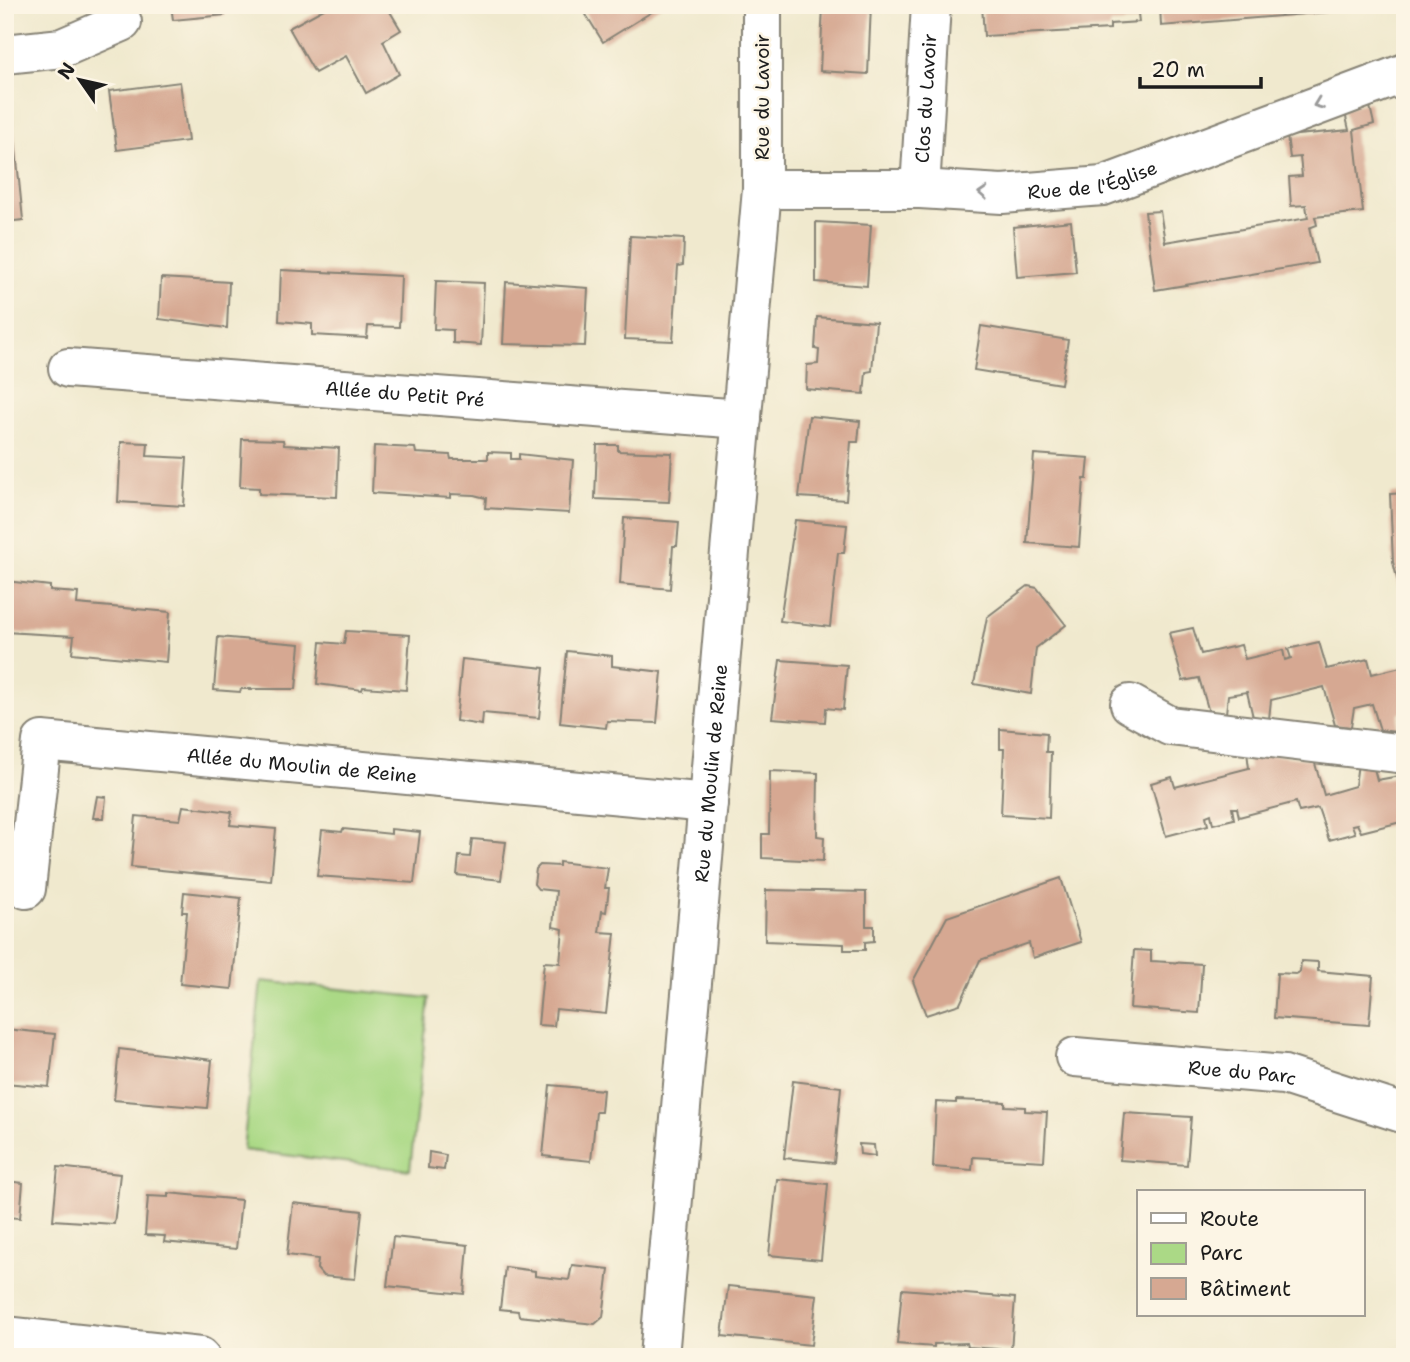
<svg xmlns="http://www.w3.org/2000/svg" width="1410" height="1362" font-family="'Shantell Sans',sans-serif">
  <rect width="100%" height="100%" fill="#fcf5e5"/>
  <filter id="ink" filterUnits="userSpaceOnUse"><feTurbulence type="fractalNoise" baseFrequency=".0143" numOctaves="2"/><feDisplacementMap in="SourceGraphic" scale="14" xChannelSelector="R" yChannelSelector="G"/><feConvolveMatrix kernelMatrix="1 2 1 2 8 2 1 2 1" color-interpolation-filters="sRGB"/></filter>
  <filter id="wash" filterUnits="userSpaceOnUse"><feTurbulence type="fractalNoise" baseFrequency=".00686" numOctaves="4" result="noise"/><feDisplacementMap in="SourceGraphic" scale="28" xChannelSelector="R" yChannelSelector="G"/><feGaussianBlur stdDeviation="1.57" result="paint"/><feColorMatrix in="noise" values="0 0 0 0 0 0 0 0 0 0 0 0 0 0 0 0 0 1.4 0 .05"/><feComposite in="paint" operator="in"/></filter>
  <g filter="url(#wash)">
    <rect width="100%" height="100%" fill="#f0e9ce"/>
    <path fill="#abd986" stroke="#647a51" stroke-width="2" d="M261 981 429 998 410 1170 243 1150Z"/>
    <g id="blocks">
      <g fill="#d6a892">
        <path d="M5 5H9L13 39 5 40Z"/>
        <path d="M171 5H224L225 15 173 20Z"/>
        <path d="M331 5H386L401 30 383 41 399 74 366 93 346 56 315 73 289 28Z"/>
        <path d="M580 5H663L603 42Z"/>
        <path d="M823 5H871L868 74 820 71Z"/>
        <path d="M982 5H1137L1139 22 1110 24V29L984 36Z"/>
        <path d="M1160 5H1341V11L1161 26Z"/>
        <path d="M180 82 188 141 117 150 109 91Z"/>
        <path d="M10 91 23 220 5 222V92Z"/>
        <path d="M1369 102 1374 124 1354 130 1363 212 1315 217 1317 225 1309 228 1317 263 1155 290 1145 212 1160 211 1165 242 1308 218 1306 205 1291 206 1289 177 1302 176 1300 157 1290 158 1287 136 1349 130 1344 108Z"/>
        <path d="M1071 221 1076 272 1017 277 1013 227Z"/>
        <path d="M816 222 871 225 867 286 816 282Z"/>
        <path d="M630 236 684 239 683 265 678 266 673 341 625 339Z"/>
        <path d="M281 270 401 276 399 327 368 326 367 338 312 335V324L279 321Z"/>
        <path d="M161 278 229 282 227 328 159 319Z"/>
        <path d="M436 281 484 283 481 345 453 343V330L434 329Z"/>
        <path d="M506 282 588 288 585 346 503 344Z"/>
        <path d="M817 317 876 322 872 371 866 372 864 394 806 389 807 365 818 364 819 350 815 349Z"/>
        <path d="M981 326 1068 340 1061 384 974 370Z"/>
        <path d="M809 416 860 421 858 442H851L846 500 799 497Z"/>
        <path d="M242 439 283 440 284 445 339 448 337 497 259 494V488L240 487Z"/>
        <path d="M121 442 148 443 147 456 187 458 184 506 118 502Z"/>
        <path d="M597 445H618V451L672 453 669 502 595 499Z"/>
        <path d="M374 446 415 448 416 453 450 455 451 459H488V452L511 453V459H519V454L573 460 569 513 485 508 486 498 474 495 451 494V498L372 493Z"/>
        <path d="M1034 454 1089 458 1087 479H1084L1079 547 1027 543Z"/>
        <path d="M1405 493V606H1404L1393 562 1390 494Z"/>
        <path d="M624 518 679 522 677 546H673L670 589 620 584Z"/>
        <path d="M795 520 847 525 844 553H838L830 627 780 621Z"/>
        <path d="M5 581 50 586V591L78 593 77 604 170 612 166 662 72 653 74 636 5 632Z"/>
        <path d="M1028 586 1037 588 1066 625 1036 648 1031 694 974 684 987 617Z"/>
        <path d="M1193 628 1201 654 1241 645 1245 659 1283 650 1285 660 1291 658 1288 649 1319 642 1327 669 1368 659 1372 674 1405 666V712L1399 713 1396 732 1380 730 1372 704 1354 708 1351 727 1335 725 1324 687 1271 700 1269 719 1253 717 1247 692 1228 695 1226 713 1209 712 1199 678 1183 681 1169 633Z"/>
        <path d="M346 631 410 635 406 690 363 687 362 690 317 684 321 642 344 644Z"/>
        <path d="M218 637 300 644 296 689H241L240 692 214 690Z"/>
        <path d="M567 651 612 656V666L662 672 657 723 607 721 606 728 560 723Z"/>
        <path d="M462 659 544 668 539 718 483 713 482 725 456 721Z"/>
        <path d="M780 660 847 665 843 710 826 708 825 722 772 718Z"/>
        <path d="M1000 729 1047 733 1046 752H1051L1049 818 1001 815 1004 749H1000Z"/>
        <path d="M1247 752 1314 760 1324 795 1355 786 1358 763 1373 765 1377 780 1405 775V821L1361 832 1357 824 1352 825 1355 833 1329 840 1318 808 1299 812 1296 802 1239 817 1237 808H1232L1234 819 1213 824 1211 814 1206 816 1208 825 1166 836 1151 783 1172 777 1175 787 1249 768Z"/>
        <path d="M770 771 818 773 817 836 824 837 823 861 762 858V834H769Z"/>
        <path d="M97 796 106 797 104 818H93Z"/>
        <path d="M183 806 232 812 230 825 276 829 271 881 131 867 136 816 180 820Z"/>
        <path d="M343 829 391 834V829L420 832 414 883 317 876 322 830 342 832Z"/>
        <path d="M472 839 506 842 501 880 457 875 459 856 470 857Z"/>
        <path d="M559 862 608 868 605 888H609L606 912 602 911 599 932 615 933 606 1014 556 1009 554 1026 538 1025 544 962 560 963 563 929 553 927 556 891 538 889 534 884 536 869 540 865 559 866Z"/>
        <path d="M1061 878 1081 942 1033 958 1029 943 980 960 960 1004 926 1015 913 981 947 917Z"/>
        <path d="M766 890 866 892V926H874V941L865 942V950H844V944L765 941Z"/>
        <path d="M184 892 241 898 232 989 180 984 187 912H182Z"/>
        <path d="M1134 950 1151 951V961L1202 964 1199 1013 1130 1008Z"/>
        <path d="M1301 961 1318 962V971L1373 976 1369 1025 1274 1018 1277 973 1296 974 1300 972Z"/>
        <path d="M5 1029 55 1034 49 1087 5 1083Z"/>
        <path d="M119 1049 212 1060 207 1108 114 1100Z"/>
        <path d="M793 1081 841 1087 834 1163 784 1158Z"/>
        <path d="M550 1085 603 1090 601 1112H596L591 1161 543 1156Z"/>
        <path d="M956 1100 1005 1102V1106L1025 1107V1111L1047 1112 1044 1161 973 1157 972 1170 933 1167 936 1102 956 1103Z"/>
        <path d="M1124 1113 1191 1117 1187 1165 1120 1160Z"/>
        <path d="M859 1144 874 1145 875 1156 860 1154Z"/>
        <path d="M429 1152 446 1155 444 1170 428 1168Z"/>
        <path d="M58 1167 120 1174 114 1224 53 1220Z"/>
        <path d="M777 1179 828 1184 821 1260 769 1255Z"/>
        <path d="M5 1181 23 1183 20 1218 5 1217Z"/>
        <path d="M168 1193 241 1200 236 1249 164 1242 165 1236 145 1235 148 1196 168 1197Z"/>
        <path d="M293 1203 362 1211 355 1279 323 1276 317 1269 318 1259 287 1255Z"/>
        <path d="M393 1237 468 1245 464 1294 387 1286Z"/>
        <path d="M572 1265 609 1269 603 1317 595 1324 519 1316 518 1311 500 1309 505 1267 535 1271V1276L569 1280Z"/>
        <path d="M728 1286 817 1295 811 1345 722 1336Z"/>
        <path d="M902 1289 1015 1298 1011 1350 968 1347 967 1343 934 1344V1347L897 1344Z"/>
      </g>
    </g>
  </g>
  <g filter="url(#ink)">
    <use href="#blocks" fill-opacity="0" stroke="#868275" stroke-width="2"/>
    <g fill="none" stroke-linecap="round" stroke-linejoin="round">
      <g stroke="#868275" stroke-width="42">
        <g id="minor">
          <path d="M5 54 62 48 122 22"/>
          <path id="s1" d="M762 189H920L1002 194 1103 186 1405 73"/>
          <path id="s2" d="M920 189 931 5"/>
          <path id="s3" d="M68 368 742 419"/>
          <path d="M1130 704 1170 726 1405 754"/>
          <path id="s4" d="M26 889 42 741 708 803"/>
          <path id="s5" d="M1075 1057 1284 1075 1405 1114"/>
          <path d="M5 1336 200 1357"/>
          <path id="s6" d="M659 1357 762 189V5"/>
        </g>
      </g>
      <use href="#minor" stroke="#fff" stroke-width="38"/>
    </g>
    <defs><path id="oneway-chevron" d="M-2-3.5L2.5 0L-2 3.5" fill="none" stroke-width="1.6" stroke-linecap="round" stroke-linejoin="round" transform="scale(1.75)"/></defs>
    <g stroke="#999">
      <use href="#oneway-chevron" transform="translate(1318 104) rotate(159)"/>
      <use href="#oneway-chevron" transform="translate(983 193) rotate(-177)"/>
    </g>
  </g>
  <g text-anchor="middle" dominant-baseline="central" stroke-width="5" stroke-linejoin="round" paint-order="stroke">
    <g font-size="19" fill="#1c1c1c" stroke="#fcf5e5">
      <text transform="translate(762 97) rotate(-90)">Rue du Lavoir</text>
      <text stroke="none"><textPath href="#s2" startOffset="91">Clos du Lavoir</textPath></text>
      <text stroke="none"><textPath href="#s1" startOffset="332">Rue de l'Église</textPath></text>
      <text stroke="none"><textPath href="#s3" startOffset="338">Allée du Petit Pré</textPath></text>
      <text stroke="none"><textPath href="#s4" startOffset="410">Allée du Moulin de Reine</textPath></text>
      <text stroke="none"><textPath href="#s6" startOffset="586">Rue du Moulin de Reine</textPath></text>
      <text stroke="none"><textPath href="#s5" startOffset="168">Rue du Parc</textPath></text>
    </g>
  </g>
  <rect width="1410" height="1362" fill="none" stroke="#fcf5e5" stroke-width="28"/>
  <rect x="1137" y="1190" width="228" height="126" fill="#fcf5e5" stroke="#a29e95" stroke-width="2"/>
  <rect x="1151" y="1213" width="35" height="10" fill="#ffffff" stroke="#a29e95" stroke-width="2"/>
  <text x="1200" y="1226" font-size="21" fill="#1c1c1c">Route</text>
  <rect x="1151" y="1243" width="35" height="21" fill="#abd986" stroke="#a29e95" stroke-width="2"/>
  <text x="1200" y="1260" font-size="21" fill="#1c1c1c">Parc</text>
  <rect x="1151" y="1278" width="35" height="21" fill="#d6a892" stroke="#a29e95" stroke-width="2"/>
  <text x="1200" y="1296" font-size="21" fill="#1c1c1c">Bâtiment</text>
  <g transform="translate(80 80) rotate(304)" stroke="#fcf5e5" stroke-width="5" paint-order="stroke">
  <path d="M0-5L12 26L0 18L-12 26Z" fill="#1c1c1c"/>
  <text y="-10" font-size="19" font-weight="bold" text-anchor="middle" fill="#1c1c1c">N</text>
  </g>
  <path d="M1140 77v10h121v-10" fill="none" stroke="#1c1c1c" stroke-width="3.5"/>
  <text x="1151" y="77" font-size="21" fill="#1c1c1c" stroke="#fcf5e5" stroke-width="5" paint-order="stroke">20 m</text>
</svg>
